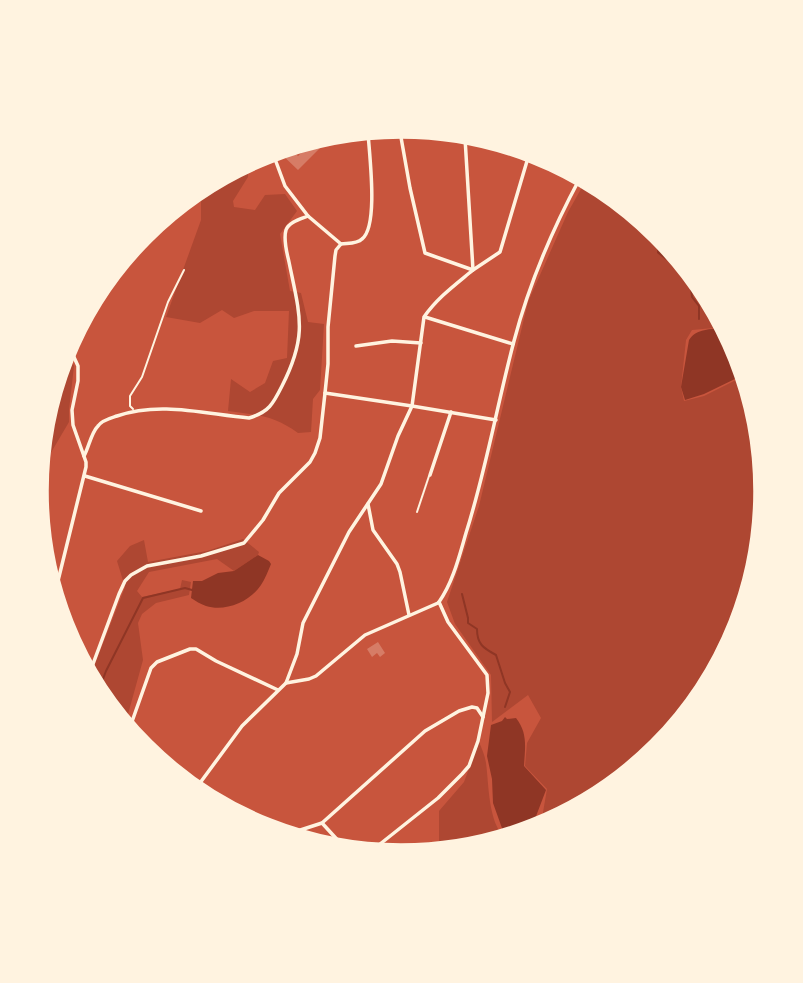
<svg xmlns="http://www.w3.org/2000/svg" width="803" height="983" font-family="'Source Sans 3',sans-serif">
  <rect width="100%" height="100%" fill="#c8553d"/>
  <g fill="#ae4732">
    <path d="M248 162V177L233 201 234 207 255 210 265 195 285 194 297 211 280 234 290 291 301 293 308 322 324 324 320 390 313 399 311 432 298 433C273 415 257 415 228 411L231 379 250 392 265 383 273 361 287 358 289 311H254L234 318 222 310 200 323 166 317 201 220V193Z"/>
    <path d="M585 182 661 233 662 234 658 238V253L666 260 684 267 724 327 692 330 686 340 681 387 684 401 704 396 740 378 743 366 768 491 740 632 660 751 541 830 535 832 542 818 547 789 525 766 527 743 541 718 528 695 492 722 491 675 455 624 447 602 479 506 528 302 568 212Z"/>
    <path d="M65 347 74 366 69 410V422L39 473 63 351Z"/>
    <path d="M243 539 259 552 258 555 234 571 217 559 149 572 137 591 142 597 180 589 182 580 191 582 189 595 156 603 142 614 138 623 143 660 125 725 91 674 125 587 117 561 130 546 144 540 148 562 207 551Z"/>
    <path d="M479 742C482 749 485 756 486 763 489 785 488 822 505 838L431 852 439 842V811L464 782Z"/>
  </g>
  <g fill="#8f3625">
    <path d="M662 234 684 267 666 260 657 253 658 238Z"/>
    <path d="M724 327 740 352 742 363 741 364 739 377 704 394 685 400 681 387 689 340C697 328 710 330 724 327Z"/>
    <path d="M258 555 269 561 271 564C268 571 265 579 261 585 250 602 225 612 206 606 200 604 196 601 191 598L193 581H202L218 573 234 571Z"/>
    <path d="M505 717 507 719 516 718C528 733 525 748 524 766L546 790 530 832 509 837 503 831 493 803 492 779 487 756 491 725 502 721Z"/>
  </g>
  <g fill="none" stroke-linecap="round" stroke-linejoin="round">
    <g stroke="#8f3625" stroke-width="2">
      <path d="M692 280 691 287 692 297 699 306V319"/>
      <path d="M462 594 468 618V623L477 629C477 644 483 648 496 655L505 683 510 692 505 707"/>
      <path d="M100 687 106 671 143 598 185 588 192 590"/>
    </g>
  </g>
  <g fill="#d67c66">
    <path d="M328 140 298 170 277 150 289 147 298 156 311 143Z"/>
    <path d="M378 642 385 653 380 657 377 653 372 657 367 649Z"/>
  </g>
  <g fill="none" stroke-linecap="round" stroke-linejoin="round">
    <path stroke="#fff3e0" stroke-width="2" d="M719 663 722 646 728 629 741 627"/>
    <g stroke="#fff3e0" stroke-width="2">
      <path d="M133 409 130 406V396L142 377 168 302 184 270"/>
      <path d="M417 512 429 476"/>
    </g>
    <g stroke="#fff3e0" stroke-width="3.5">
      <path d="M399 126 410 188 425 253 473 270 500 252 530 151"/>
      <path d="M272 151 285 186 308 216 341 244C348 243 357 244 362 239 379 226 369 153 368 132"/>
      <path d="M425 317 513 344"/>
      <path d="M356 346 392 341 421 343"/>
      <path d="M325 393 412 406 496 420"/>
      <path d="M84 456C89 447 91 433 98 426 102 420 111 418 117 416 160 401 205 414 249 418 269 412 273 404 282 386 308 335 300 316 289 262 287 253 283 240 286 230 289 222 301 219 308 216"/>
      <path d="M430 475 451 412"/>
      <path d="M85 476 201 511"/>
      <path d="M368 504 373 530 397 564 400 572 409 615"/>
      <path d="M55 593 86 467V462L73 425 72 410 78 381V366L68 344"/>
      <path d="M439 602C453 582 459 557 466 533 486 470 497 405 514 341 529 284 552 230 580 178"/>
      <path d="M90 672 119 594 125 581 131 575 147 566 201 556 244 543 263 520 279 493 310 462 315 453 320 438 325 393 328 364V327L335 256 336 250 341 244"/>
      <path d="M286 683 297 654 303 623 349 532 381 484 398 436 412 406 424 317C437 298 455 285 473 270L465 138"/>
      <path d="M129 730 151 668 157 662 190 649H196L216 661 278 690"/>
      <path d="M197 787 242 726 286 683 309 679 316 676 365 635 438 603"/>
      <path d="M322 823 343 846"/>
      <path d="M285 835 322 823 425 731 459 711 472 707 477 708 483 717"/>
      <path d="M370 852 438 798 462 774 469 766 478 741 488 693 487 675 448 622 439 602"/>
    </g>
  </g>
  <path d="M0 0H803V983H0ZM47 491a354 354 0 1 1 708 0a354 354 0 1 1-708 0Z" fill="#fff3e0" fill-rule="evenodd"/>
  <path fill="none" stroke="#fff3e0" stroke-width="3.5" d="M47 491a354 354 0 1 1 708 0a354 354 0 1 1-708 0Z"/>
</svg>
